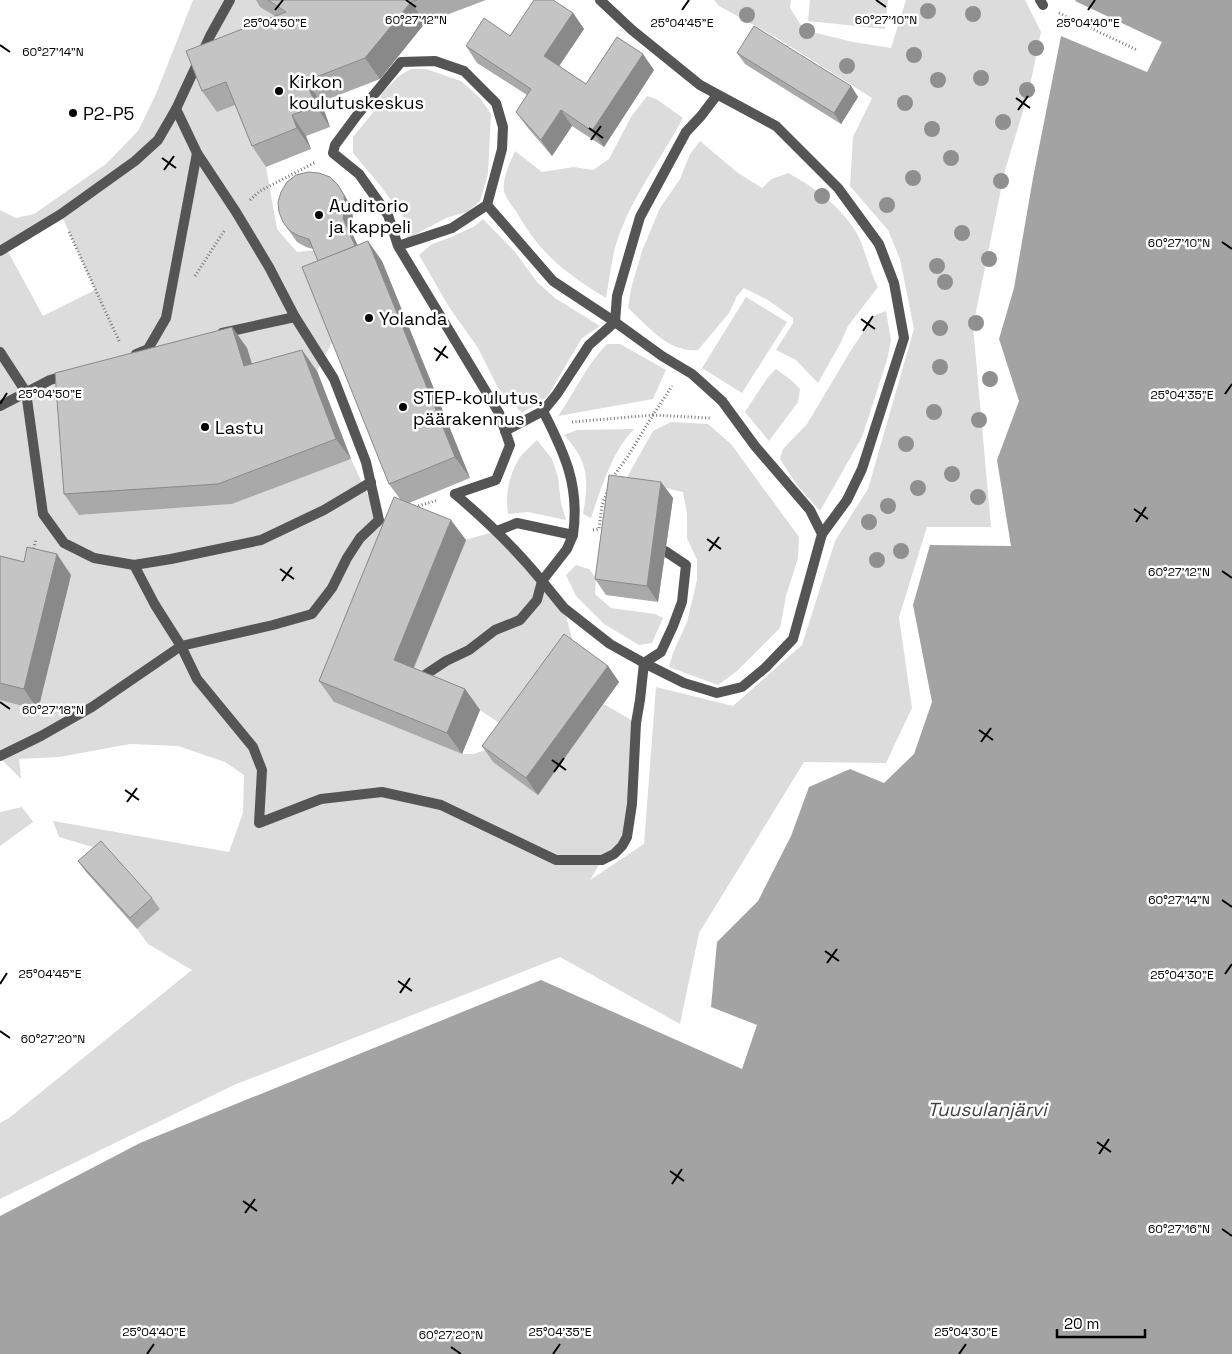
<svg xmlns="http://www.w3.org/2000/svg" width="1232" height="1354" font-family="'Space Grotesk',sans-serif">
  <rect width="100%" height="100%" fill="#fff"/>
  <g fill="#dcdcdc" fill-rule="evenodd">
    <path d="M193 0H265L300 32 241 103 266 167 277 229 297 252 316 250 336 335 317 371 259 387 246 348 79 515 232 504 351 459 379 519 409 517 334 702 462 754H474L488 749 537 794 604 704 636 723 627 837 602 860 590 880 644 844 656 687 733 706 802 645 835 541 868 489 914 329 900 259 888 230 850 186 853 137 872 98 777 38 719 6 714 0H791L790 8 804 30 853 42 891 48 906 0H1025L1041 32 1028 95 1005 170 973 326 991 527H927L899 617 912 708 886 763 804 762 699 933 680 1024 560 957 234 1085 0 1199V1123L9 1118 192 970 148 944 137 929 160 909 109 852 59 837 53 821 229 852 243 813 244 775 225 762 178 746 130 744 59 757 19 759 21 779 0 758V210L16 218 34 214 106 164 138 131 156 94ZM61 214 95 290 43 316 6 248Z"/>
    <path d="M810 0H888L885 29 808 21Z"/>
    <path d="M411 69H426L461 81 480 98 491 114 488 174 480 201 467 212 446 218 407 239 402 215 380 185 353 153V137L372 114 383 92 399 76Z"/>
    <path d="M647 96 656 99 683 118C663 156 636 191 621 230 612 252 610 275 606 298 564 272 541 255 516 211 512 206 506 198 504 192 502 178 510 163 515 151L542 172 574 167 593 170 609 159 631 117Z"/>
    <path d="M700 141 738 173 762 188 772 179 788 173C813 186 839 205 855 230 865 246 868 269 878 287L848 326 840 344 818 383 796 360 776 350 793 323V318L768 300 744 288 737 296 729 313 698 350C668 353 648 326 628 308L631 289 642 251 660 208 680 179 690 154Z"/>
    <path d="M483 219 515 252 537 282 555 298 600 326 582 338 547 397 522 413 498 388 478 348 449 307 419 255 432 244 449 238 475 226Z"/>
    <path d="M746 297 787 322 742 393 702 368Z"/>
    <path d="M886 311 891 340 887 360 862 437 820 511 797 485 780 459 783 449 807 424 853 347 875 315Z"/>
    <path d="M607 344H620L666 370 653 399 558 416C575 392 586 365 607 344Z"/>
    <path d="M776 369 791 380 800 389 798 402 769 441 745 412 768 377Z"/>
    <path d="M671 422 708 424 731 444 799 537 798 558 786 596 780 628 737 671 718 685 669 667 673 653 687 622 697 580V560L687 538V514L683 492 626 479 653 431Z"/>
    <path d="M634 429C611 453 602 487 591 518L583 514C589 480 589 462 564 435L577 430Z"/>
    <path d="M537 440 552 459 558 477 561 503 566 520 528 512 508 514C505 494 509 474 520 457 525 451 532 445 537 440Z"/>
    <path d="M497 531 564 608 575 650 514 733 480 710 408 681 465 540Z"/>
    <path d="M576 565 589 569 596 578 595 594 611 608 655 614 663 618 652 643 639 645 604 624 576 596 566 575Z"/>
    <path d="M22 807 33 822 0 846V812Z"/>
  </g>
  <path fill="#a3a3a3" d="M1076 0H1232V1354H0V1216L140 1143 541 980 742 1069 757 1025 711 1007 717 942 758 901 791 836 809 787 850 769 884 783 914 754 932 702 913 605 930 545 1011 546 997 460 1019 401 999 339 1014 288 1033 178 1061 36 1147 72 1162 42 1075 1Z"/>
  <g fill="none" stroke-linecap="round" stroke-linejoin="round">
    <g stroke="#777" stroke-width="3" stroke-dasharray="1 2.5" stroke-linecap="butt">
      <path d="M1059 13 1137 50"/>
      <path d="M250 200 260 191 316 162"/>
      <path d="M69 232 120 343"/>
      <path d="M195 276 224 231"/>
      <path d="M572 422 653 415 672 386"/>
      <path d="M613 477 628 456 653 415 710 418"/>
      <path d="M415 507 438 500"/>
      <path d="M593 530 599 529 602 505 608 490"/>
      <path d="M33 552 36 539"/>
    </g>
    <g stroke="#555" stroke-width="10">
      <path d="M600 0 632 30 700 85 776 126 838 188 879 244 894 283 904 338 862 469 847 500 822 534"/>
      <path d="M1040 0 1043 5"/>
      <path d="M487 205 553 281 615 322 617 296 640 217 686 132 701 116 717 95"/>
      <path d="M398 246 452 228 487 205 502 149 503 127 496 103 464 71 435 61 401 62 358 114 335 145 333 153 359 174 388 215 398 246 499 413 510 445 496 480 455 494"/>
      <path d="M0 251 61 214 135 161 158 140 176 109 210 36 230 0"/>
      <path d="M222 333 295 317"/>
      <path d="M0 352 26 392 43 514 64 543 94 558 134 565 171 559 261 540 324 510 371 482"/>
      <path d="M136 354 148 349 166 318 197 153"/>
      <path d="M0 406 50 380 67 375"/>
      <path d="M497 531 517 523 573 535C580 486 565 454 543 411"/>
      <path d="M573 535 567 549 542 581 564 608 610 644 644 663 661 652 673 626 682 602 686 565 665 551"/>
      <path d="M134 565 155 605 181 646 197 679 253 747 262 770 259 823 321 799 382 792 441 805 556 860H602L614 854 622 846 627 837 632 804 636 723 640 700 644 663 684 683 717 693 742 687 765 668 793 639 822 534 810 510 755 446 722 401 692 374 662 356 615 322 589 345 557 394 543 411 505 431"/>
      <path d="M414 679 425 675 446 661 469 650 495 630 520 620 537 600 542 581C516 549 487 521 455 494"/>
      <path d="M0 756 41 736 92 707 181 646 273 625 312 614 332 588 347 558 360 538 379 520 366 462 334 379 295 317 269 267 236 212 197 153 176 109"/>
    </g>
  </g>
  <g fill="#8f8f8f">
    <circle cx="928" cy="11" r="8"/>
    <circle cx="973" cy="14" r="8"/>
    <circle cx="747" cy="15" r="8"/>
    <circle cx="807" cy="31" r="8"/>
    <circle cx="1036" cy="48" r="8"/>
    <circle cx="914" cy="55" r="8"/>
    <circle cx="847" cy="66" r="8"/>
    <circle cx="981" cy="78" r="8"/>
    <circle cx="938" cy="80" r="8"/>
    <circle cx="1027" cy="90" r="8"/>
    <circle cx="905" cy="103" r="8"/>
    <circle cx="1003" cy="122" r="8"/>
    <circle cx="932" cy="129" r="8"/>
    <circle cx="951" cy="158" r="8"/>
    <circle cx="913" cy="178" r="8"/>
    <circle cx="1001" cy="181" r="8"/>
    <circle cx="822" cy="196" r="8"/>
    <circle cx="887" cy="205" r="8"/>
    <circle cx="962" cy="233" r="8"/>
    <circle cx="989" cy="259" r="8"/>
    <circle cx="937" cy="266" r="8"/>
    <circle cx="945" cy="282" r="8"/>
    <circle cx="976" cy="323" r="8"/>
    <circle cx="940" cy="328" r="8"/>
    <circle cx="940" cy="367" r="8"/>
    <circle cx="990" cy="379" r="8"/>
    <circle cx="934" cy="412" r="8"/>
    <circle cx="979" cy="420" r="8"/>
    <circle cx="906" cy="444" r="8"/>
    <circle cx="952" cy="474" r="8"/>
    <circle cx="918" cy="488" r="8"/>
    <circle cx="978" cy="497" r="8"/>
    <circle cx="888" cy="506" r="8"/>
    <circle cx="869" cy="522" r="8"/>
    <circle cx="901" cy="551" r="8"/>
    <circle cx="877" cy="560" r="8"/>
  </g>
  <g fill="#a9a9a9">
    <path d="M256 0H486L425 23 380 79 321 102 330 127 306 136 311 149 266 167 252 146 235 105 217 112 202 91 275 16 260 7Z"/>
    <path d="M573 13 584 29 559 66 586 84 654 70 604 147 572 126 552 156 528 128 516 112 527 95 477 63 466 46 510 36Z"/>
    <path d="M737 53 851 86 858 97 841 124 745 64Z"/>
    <path d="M338 185 351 206 353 218 350 229 357 245 382 261 470 478 409 503 466 540 414 668 465 689 480 710 462 754 334 702 319 681 400 499 389 484 318 261 313 249 306 247 297 242 283 222Z"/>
    <path d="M232 327 247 348 252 364 317 371 351 459 232 504 79 515 64 494Z"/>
    <path d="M661 482 673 498 658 602 606 595 595 579Z"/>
    <path d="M0 556 71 575 38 710 0 700Z"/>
    <path d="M608 666 619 682 538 795 493 762 482 746Z"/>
    <path d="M78 861 152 898 160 909 137 929 86 872Z"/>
  </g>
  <g fill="#898989">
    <path d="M411 2 425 23 380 79 365 58Z"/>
    <path d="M573 13 584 29 555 72 544 56Z"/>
    <path d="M643 54 654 70 604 147 592 131Z"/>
    <path d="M306 81 321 102 330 127 316 106Z"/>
    <path d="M851 86 858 97 841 124 834 113Z"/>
    <path d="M561 110 572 126 552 156 541 140Z"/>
    <path d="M292 115 306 136 311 149 297 128Z"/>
    <path d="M338 185 351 206 353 218 350 229 368 267 360 256 343 218Z"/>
    <path d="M368 241 382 261 470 478 455 457Z"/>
    <path d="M232 327 247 348 259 387 244 366Z"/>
    <path d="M302 350 317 371 351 459 336 439Z"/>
    <path d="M661 482 673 498 658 602 647 586Z"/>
    <path d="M451 520 466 540 408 681 394 660Z"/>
    <path d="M57 554 71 575 38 710 24 689Z"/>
    <path d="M608 666 619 682 538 795 526 778Z"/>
    <path d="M465 689 480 710 462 754 447 733Z"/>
  </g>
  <g fill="#c4c4c4" stroke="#898989">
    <path d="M268 0H417L411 2 365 58 306 81 316 106 292 115 297 128 252 146 226 82 202 91 186 51 286 12Z"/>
    <path d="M534 0H553L573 13 544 56 586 84 617 37 643 54 592 131 561 110 541 140 516 112 531 89 466 46 484 18 510 36Z"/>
    <path d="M754 26 851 86 834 113 737 53Z"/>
    <path d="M308 172 319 173 330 177 338 185 344 195 345 207 343 218 355 246 318 261 309 239 299 236 290 231 283 222 279 212 278 202 281 192 287 182 296 175Z"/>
    <path d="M368 241 455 457 389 484 302 267Z"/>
    <path d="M232 327 244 366 302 350 336 439 218 484 64 494 55 373Z"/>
    <path d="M609 475 661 482 647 586 595 579Z"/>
    <path d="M394 497 451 520 394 660 465 689 447 733 319 681Z"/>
    <path d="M27 547 57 554 24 689 0 683V556L24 562Z"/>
    <path d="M564 634 608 666 526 778 482 746Z"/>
    <path d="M101 841 152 898 130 918 78 861Z"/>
  </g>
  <path fill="none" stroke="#000" stroke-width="2" d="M406 0 416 7M876 0 886 7M275 10 283 0M682 10 689 0M1088 10 1095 0M0 45 10 52M1016 98 1030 108M1018 110 1028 96M589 128 603 138M591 140 601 126M162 158 176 168M164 170 174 156M1222 242 1232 249M861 319 875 329M863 331 873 316M434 348 448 358M436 361 446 346M1225 394 1232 384M0 404 7 393M1134 509 1148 519M1136 522 1146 507M707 539 721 549M709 551 719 537M280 569 294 579M1222 571 1232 578M282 581 292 567M0 702 10 709M979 730 993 740M981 742 991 728M552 760 566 770M554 772 564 758M125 790 139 800M127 802 137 788M1222 900 1232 907M825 951 839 961M827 963 837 949M1225 974 1232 964M398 981 412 991M0 984 7 973M400 993 410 978M0 1031 10 1038M1097 1142 1111 1152M1099 1154 1109 1139M670 1171 684 1181M672 1184 682 1169M243 1201 257 1211M245 1213 255 1199M1222 1229 1232 1236M451 1347 461 1354M147 1354 154 1344M553 1354 560 1344M959 1354 966 1344"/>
  <g fill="#000" stroke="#fff" stroke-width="2">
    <circle cx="279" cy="91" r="5"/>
    <circle cx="73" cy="113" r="5"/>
    <circle cx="319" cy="215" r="5"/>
    <circle cx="369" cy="318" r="5"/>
    <circle cx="403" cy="407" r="5"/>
    <circle cx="205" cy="427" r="5"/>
  </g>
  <g text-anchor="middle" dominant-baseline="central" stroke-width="5" stroke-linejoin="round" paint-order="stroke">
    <g font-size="18" fill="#000" stroke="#fff" text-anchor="start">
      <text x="289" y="81">Kirkon<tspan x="289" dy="21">koulutuskeskus</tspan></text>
      <text x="83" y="113">P2-P5</text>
      <text x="329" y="205">Auditorio<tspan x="329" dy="21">ja kappeli</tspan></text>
      <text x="379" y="318">Yolanda</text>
      <text x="413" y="397">STEP-koulutus,<tspan x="413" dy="21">päärakennus</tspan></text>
      <text x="215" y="427">Lastu</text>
    </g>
    <g font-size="19" font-style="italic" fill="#444" stroke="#fff">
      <text x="987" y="1109">Tuusulanjärvi</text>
    </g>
  </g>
  <g font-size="12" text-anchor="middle" fill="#000" stroke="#fff" stroke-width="5" stroke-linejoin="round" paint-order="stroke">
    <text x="416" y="24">60°27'12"N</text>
    <text x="886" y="24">60°27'10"N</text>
    <text x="275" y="27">25°04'50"E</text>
    <text x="682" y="27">25°04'45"E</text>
    <text x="1088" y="27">25°04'40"E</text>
    <text x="53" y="56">60°27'14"N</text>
    <text x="1179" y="247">60°27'10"N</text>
    <text x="50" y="398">25°04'50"E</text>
    <text x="1182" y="399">25°04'35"E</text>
    <text x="1179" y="576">60°27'12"N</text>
    <text x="53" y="714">60°27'18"N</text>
    <text x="1179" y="904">60°27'14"N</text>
    <text x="50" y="978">25°04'45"E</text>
    <text x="1182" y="979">25°04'30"E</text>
    <text x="53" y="1043">60°27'20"N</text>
    <text x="1179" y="1233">60°27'16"N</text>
    <text x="154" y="1336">25°04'40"E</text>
    <text x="560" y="1336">25°04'35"E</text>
    <text x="966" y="1336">25°04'30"E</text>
    <text x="451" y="1339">60°27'20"N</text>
  </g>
  <path d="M1057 1329v8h88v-8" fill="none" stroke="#000000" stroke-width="2.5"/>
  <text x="1064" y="1329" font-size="15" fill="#000000" stroke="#ffffff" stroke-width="4" paint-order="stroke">20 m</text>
</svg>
